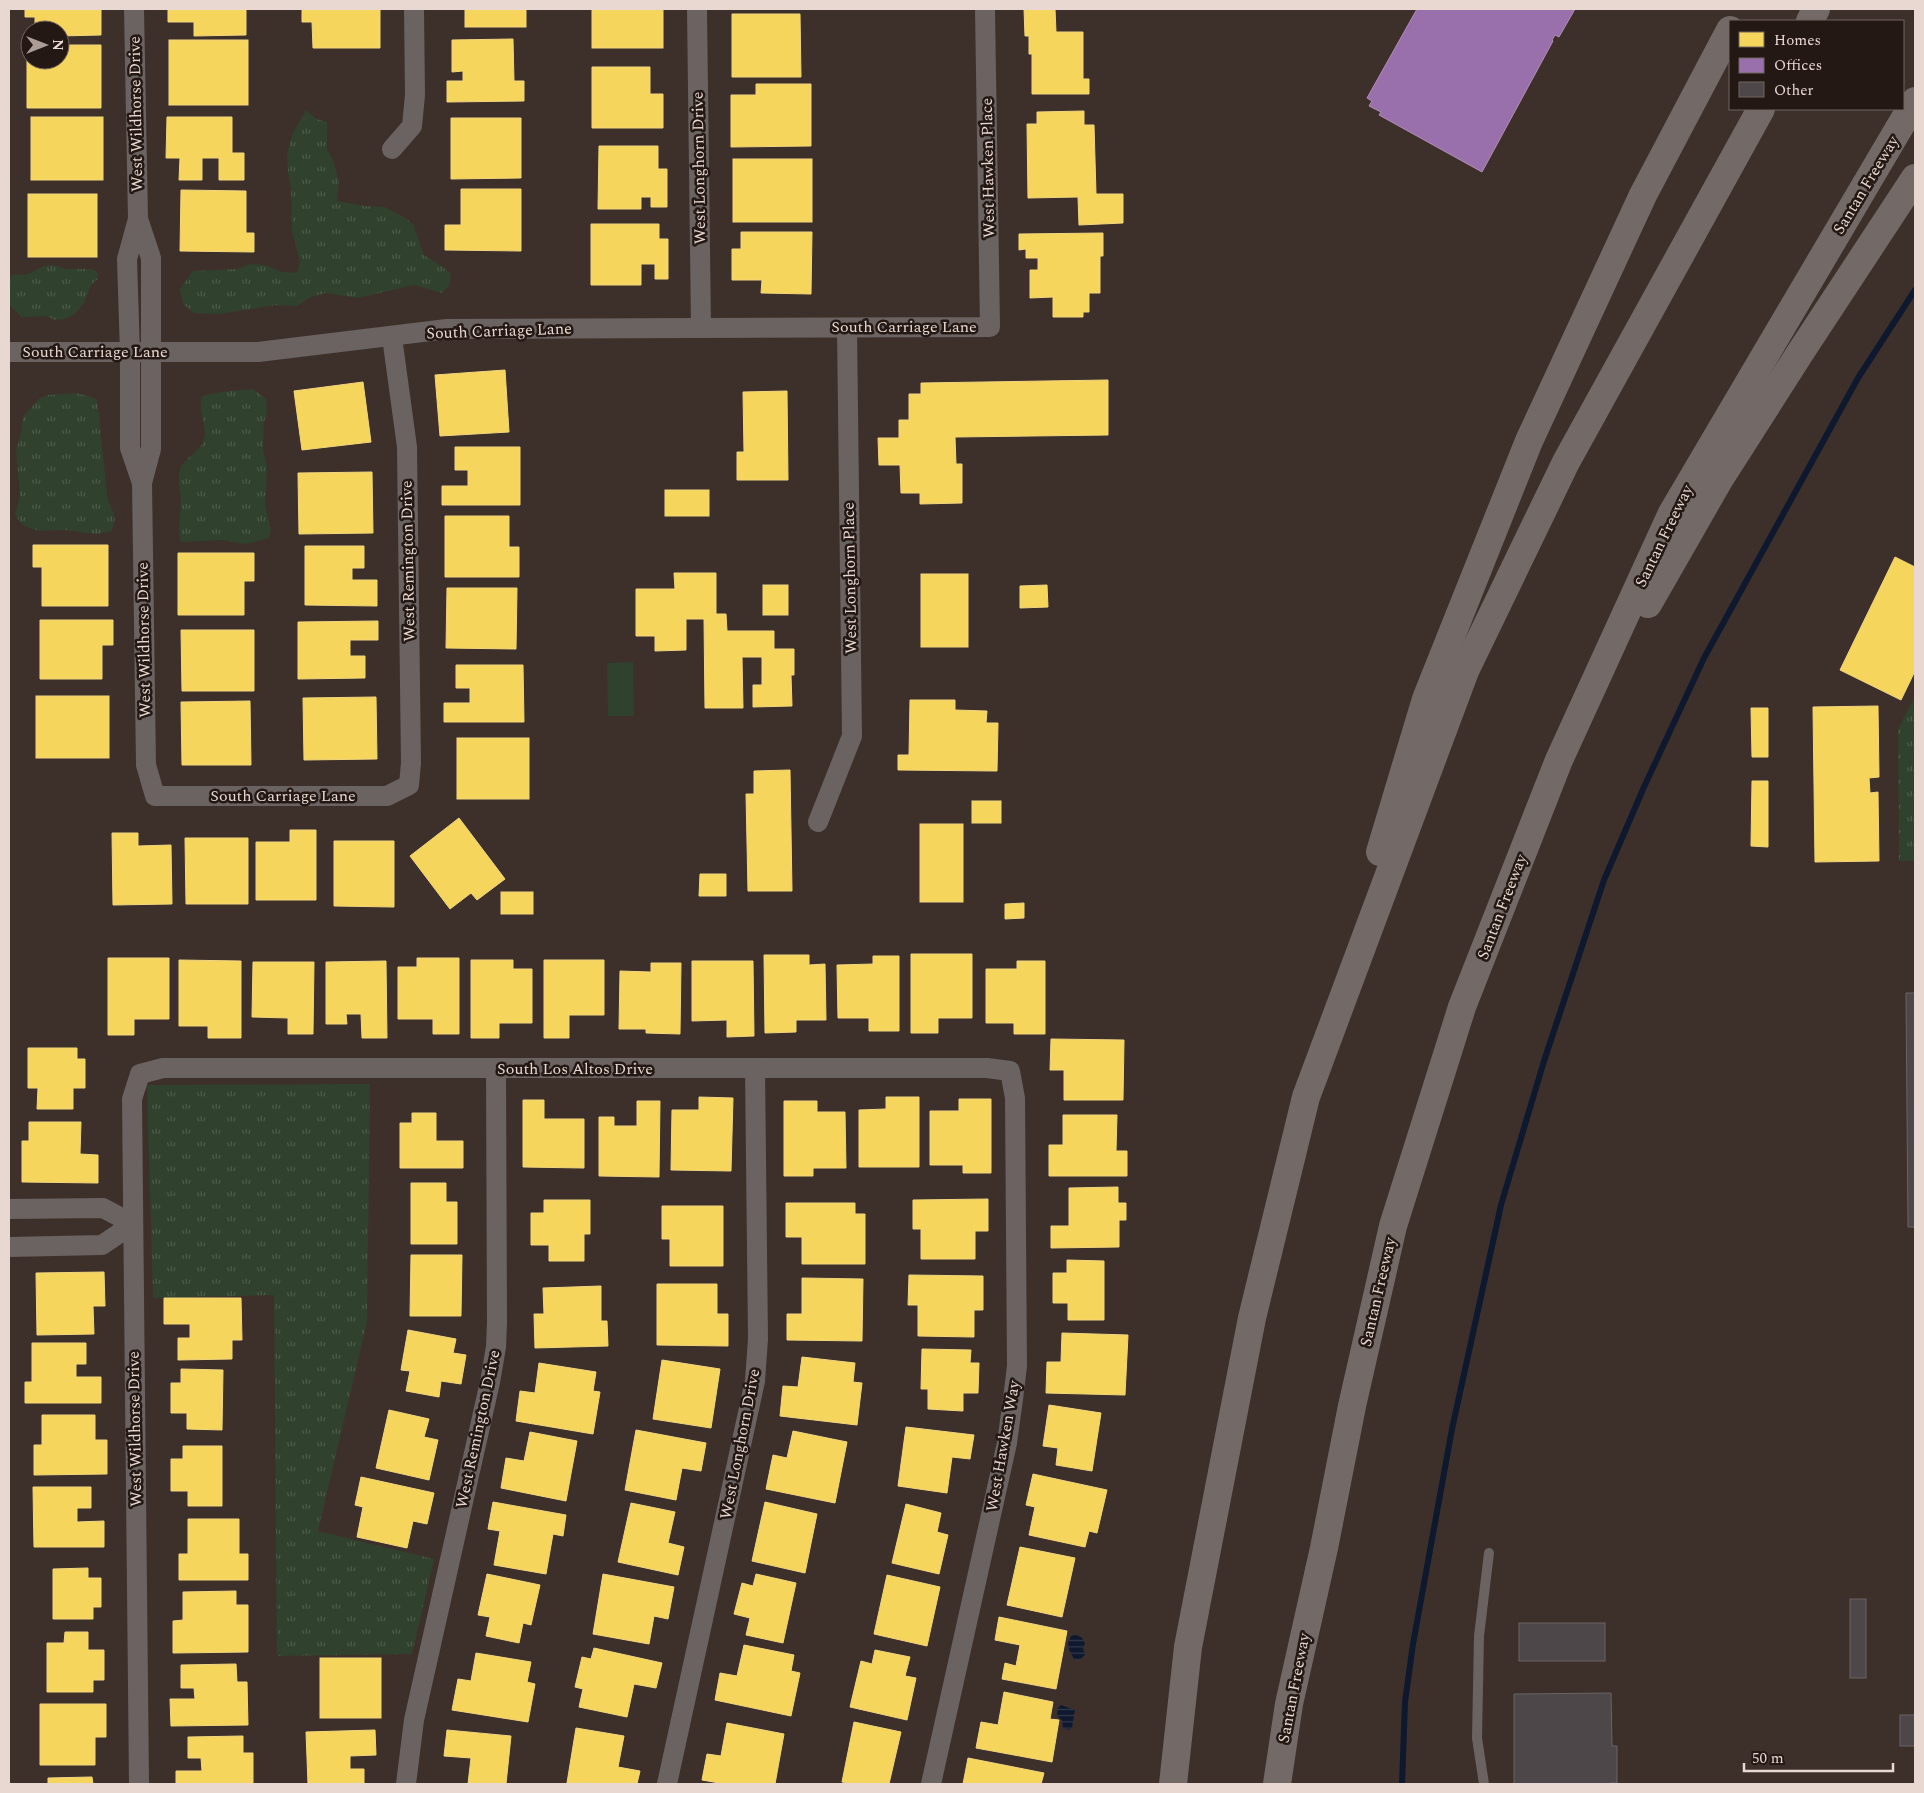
<svg xmlns="http://www.w3.org/2000/svg" width="1924" height="1793" font-family="Spectral,serif">
  <defs>
    <pattern id="park-tufts" width="24" height="20" patternUnits="userSpaceOnUse" patternTransform="scale(1.25)"><rect width="24" height="20" fill="#30412d"/><path d="M3 7l-1-3M5 7V3M7 7l1-3M15 17l-1-3M17 17v-4M19 17l1-3" fill="none" stroke="#4e5c4b"/></pattern>
    <pattern id="water-rules" width="6" height="5" patternUnits="userSpaceOnUse" patternTransform="scale(1.25)"><rect width="6" height="5" fill="#0e182f"/><path d="M0 2.5h6" fill="none" stroke="#31394c"/></pattern>
  </defs>
  <rect width="100%" height="100%" fill="#3d302a"/>
  <path fill="#30412d" d="M633 662 634 716H608L607 663Z"/>
  <g fill="url(#park-tufts)">
    <path d="M306 110 316 119 327 122V149L334 163 339 181 337 201 365 206 385 207 404 217 413 224 424 255 450 272C452 281 449 287 442 293L414 285 358 298 326 293 311 297 297 306 276 305 219 314 194 313 183 304 180 289 193 271 237 269 250 264 265 265 281 272 297 273 300 262 292 231 291 189 288 172 287 153 293 133Z"/>
    <path d="M54 265 66 269H92L97 272 98 279 91 285 84 303 74 315 64 319 55 320 45 316 22 317 9 305V277L14 274 26 275 44 266Z"/>
    <path d="M253 389 266 399 267 412 264 422 263 450 267 466 265 505 271 530 269 538 246 544 222 540 181 542C177 527 181 515 181 500 181 489 175 477 182 465 187 457 199 452 203 442 209 427 197 412 202 397 213 391 239 391 253 389Z"/>
    <path d="M75 393 89 396 96 399 98 406 107 495C110 512 120 513 111 531 95 537 80 531 64 530 51 530 37 533 25 526 20 523 18 519 15 514L20 496 16 450 21 432 23 416 40 398 48 395Z"/>
    <path d="M1915 696V861H1899L1898 729Z"/>
    <path d="M370 1084 367 1322 318 1531 434 1559 412 1654 277 1656 274 1295 153 1298 147 1085Z"/>
  </g>
  <g fill="url(#water-rules)">
    <path d="M1076 1634 1082 1638 1085 1643 1083 1648 1085 1655 1079 1660 1074 1659 1069 1650 1068 1643 1071 1636Z"/>
    <path d="M1061 1705 1075 1710 1072 1728 1069 1730 1063 1728 1062 1720 1057 1716 1058 1708Z"/>
  </g>
  <g fill="#f6d55c" stroke="#f2d67f">
    <path d="M25 9H101V35L60 36V30H35V17H25Z"/>
    <path d="M168 9H246V35L194 36V22H168Z"/>
    <path d="M302 9H380V48H313L312 22H302Z"/>
    <rect x="465" y="9" width="61" height="18"/>
    <rect x="592" y="9" width="71" height="39"/>
    <path d="M1024 9H1055L1056 32H1083V79H1089V94H1032V54H1029V36H1025Z"/>
    <path d="M732 14H800L801 77H732Z"/>
    <path d="M513 39 514 81H524V101L447 102V81H463V71L452 72V40Z"/>
    <rect x="169" y="40" width="79" height="65"/>
    <path d="M27 45H30V60H60V45H101V108H27Z"/>
    <path d="M592 67H650V94H663V128H592Z"/>
    <path d="M756 84H811V146L731 147V95H756Z"/>
    <path d="M1084 111V125H1094L1096 194H1123V223L1079 225 1078 197 1028 198 1027 124H1037V112Z"/>
    <rect x="31" y="117" width="72" height="63"/>
    <path d="M167 117H232V153H244V180H219V158H202V180H179L180 158H166Z"/>
    <path d="M451 118H521V178L451 179Z"/>
    <path d="M599 146H658V169H667V207H651V197H641V209H598Z"/>
    <rect x="733" y="159" width="79" height="63"/>
    <path d="M461 189H521V251L445 250V225H461Z"/>
    <path d="M181 190 246 191V233H254V252L180 251Z"/>
    <rect x="28" y="194" width="69" height="63"/>
    <path d="M591 224H659V239H668V279H655V264H641V285H591Z"/>
    <path d="M741 232H812L811 294 761 293 762 280H732V249H741Z"/>
    <path d="M1103 233V256H1100V293H1089V312H1083V317H1053V297L1030 298V270H1038V258H1026V249L1019 250V234Z"/>
    <path d="M505 370 509 432 440 436 435 375Z"/>
    <path d="M1108 380V435L955 437 956 464H962V503L920 504V493H901L900 465H879L878 438H899V420H909V394H921V383Z"/>
    <path d="M363 382 371 442 302 450 294 391Z"/>
    <path d="M787 391 788 480H737V452H744L743 392Z"/>
    <path d="M455 447H520V505H442V486H468V470H455Z"/>
    <path d="M372 472 373 533 299 534 298 473Z"/>
    <rect x="665" y="490" width="44" height="26"/>
    <path d="M445 516H509V547H519V577H445Z"/>
    <path d="M33 545H108V606H42V567H33Z"/>
    <path d="M305 546H364V568H352V580H377V606L305 605Z"/>
    <path d="M178 553H254V581H244V615H178Z"/>
    <path d="M1895 557 1915 567V671L1901 700 1840 670Z"/>
    <path d="M674 573H716V614H726L727 631H774V649H794V675H791L792 706 753 707V685H762V657H742L743 708H705L704 619H686V650L655 651V636H636V589H675Z"/>
    <rect x="921" y="574" width="47" height="73"/>
    <rect x="763" y="585" width="25" height="30"/>
    <path d="M1047 585 1048 607 1020 608V586Z"/>
    <path d="M447 588H517L516 649 446 648Z"/>
    <path d="M40 620H113V645H102V679H40Z"/>
    <path d="M378 621V640H350V656H365V678L298 679V622Z"/>
    <path d="M181 630H254V691H182Z"/>
    <path d="M456 665H523L524 722H444V703H470V688H456Z"/>
    <rect x="36" y="696" width="73" height="62"/>
    <path d="M376 697 377 759 304 760 303 698Z"/>
    <path d="M910 700H955V710L987 711 986 723H998L997 771 898 770V755H909Z"/>
    <path d="M250 701 251 765H182L181 702Z"/>
    <path d="M1878 706 1879 777 1869 778 1870 793 1878 792 1879 861 1815 862 1813 707Z"/>
    <path d="M1751 708H1768V757H1752Z"/>
    <rect x="457" y="738" width="72" height="61"/>
    <path d="M790 770 792 891H748L746 794H754V771Z"/>
    <path d="M1752 781H1768V847L1751 846Z"/>
    <rect x="972" y="801" width="29" height="22"/>
    <path d="M459 818 505 879 477 900 471 893 450 909 410 856Z"/>
    <rect x="920" y="824" width="43" height="78"/>
    <path d="M290 830H316V900H256V842H290Z"/>
    <path d="M112 833H138V846L171 845 172 904 113 905Z"/>
    <path d="M185 838H248V904H186Z"/>
    <path d="M334 841H394V907L334 906Z"/>
    <path d="M700 874H726V896H699Z"/>
    <rect x="501" y="892" width="32" height="22"/>
    <path d="M1024 903V918L1005 919V904Z"/>
    <path d="M911 954H972V1018H938V1033H911Z"/>
    <path d="M764 955H809V965L825 964 826 1020H796V1032L765 1033Z"/>
    <path d="M873 956H899V1031H869V1018H838L837 965 873 964Z"/>
    <path d="M108 958H169V1019H134V1035H108Z"/>
    <path d="M417 958H459V1034H433V1019H398V967H417Z"/>
    <path d="M179 960 241 961V1038H208V1026H179Z"/>
    <path d="M471 960H513V969H532V1023H499V1038H471Z"/>
    <path d="M544 960H604V1015H569V1038H544Z"/>
    <path d="M386 961 387 1038H362L361 1014H346L347 1024H326V962Z"/>
    <path d="M692 961H753L754 1036 727 1037V1020L692 1021Z"/>
    <path d="M1017 961H1045V1034H1014V1023H986V969H1017Z"/>
    <path d="M253 962H314L313 1034H288V1018L252 1017Z"/>
    <path d="M651 963H681L680 1034 646 1033V1029H619L620 971 651 972Z"/>
    <path d="M1051 1039 1124 1040 1123 1100H1064V1070H1050Z"/>
    <path d="M28 1048H77V1059H85V1088H73V1109H37L38 1088H28Z"/>
    <path d="M699 1097 733 1098 731 1171 671 1170 672 1110H699Z"/>
    <path d="M886 1097H919V1167H859V1110L886 1109Z"/>
    <path d="M959 1099H991V1173H963V1165H930V1111H959Z"/>
    <path d="M523 1100H544V1119H584V1168L523 1167Z"/>
    <path d="M637 1101H660L659 1177 599 1176V1117H614V1126H637Z"/>
    <path d="M784 1101H817V1112H845L846 1168H813V1176H784Z"/>
    <path d="M412 1113H436V1141H463V1168H400V1123H412Z"/>
    <path d="M1063 1115H1117L1116 1151H1127V1176H1049V1145H1063Z"/>
    <path d="M29 1122H81L80 1154 98 1155V1183L22 1182V1141H29Z"/>
    <path d="M411 1183H446V1202H457V1244H411Z"/>
    <path d="M1118 1187V1203H1126V1220H1119V1247L1051 1248V1226H1069V1188Z"/>
    <path d="M988 1199V1231H975V1259H921V1229H913V1200Z"/>
    <path d="M544 1200H590V1234H584V1261H549V1245H531V1213H544Z"/>
    <path d="M786 1203H855V1214H865V1264H802V1237H786Z"/>
    <path d="M662 1206H723V1266H670V1239H662Z"/>
    <path d="M411 1255H462L461 1316H410Z"/>
    <path d="M1067 1260 1104 1261V1320H1068V1303H1053V1273H1067Z"/>
    <path d="M104 1272 105 1306H93L94 1334 37 1335 36 1273Z"/>
    <path d="M909 1275 983 1276V1310H974V1337L918 1336V1305H908Z"/>
    <path d="M802 1278 863 1279 862 1341 787 1340V1314H802Z"/>
    <path d="M657 1284H717V1314H728V1346L657 1345Z"/>
    <path d="M601 1286V1321H607L608 1346 535 1348 534 1314H544L543 1288Z"/>
    <path d="M164 1298H241L242 1340H232V1359L178 1360V1338H190V1324H164Z"/>
    <path d="M408 1330 456 1339 453 1353 466 1355 461 1384 441 1381 439 1397 406 1391 410 1371 401 1370Z"/>
    <path d="M1062 1333 1128 1335 1125 1395 1046 1393 1047 1362H1061Z"/>
    <path d="M32 1343H86V1364H76V1377H101V1403H25V1382H32Z"/>
    <path d="M922 1349 971 1350 970 1363H979L978 1393H963V1411L928 1409V1389H921Z"/>
    <path d="M802 1357 855 1363 853 1382 862 1383 857 1425 780 1416 783 1386 798 1387Z"/>
    <path d="M662 1360 720 1369 711 1428 653 1419Z"/>
    <path d="M539 1363 596 1372 593 1391 600 1392 593 1434 516 1421 520 1391 535 1393Z"/>
    <path d="M181 1369 223 1370 222 1430 187 1429V1413H171V1383H181Z"/>
    <path d="M1049 1405 1101 1413 1092 1471 1056 1465 1058 1448 1043 1446Z"/>
    <path d="M389 1410 429 1419 424 1437 438 1440 429 1480 376 1468Z"/>
    <path d="M42 1415H95V1440H107V1474L34 1475V1445H42Z"/>
    <path d="M906 1427 974 1435 970 1459 952 1457 947 1493 898 1486Z"/>
    <path d="M636 1430 706 1443 701 1471 682 1468 676 1500 625 1490Z"/>
    <path d="M793 1431 847 1442 835 1503 766 1489 773 1455 787 1458Z"/>
    <path d="M530 1432 577 1441 566 1501 501 1488 506 1458 524 1461Z"/>
    <path d="M183 1446H222V1506H188V1491H171V1459H183Z"/>
    <path d="M1033 1474 1107 1490 1097 1533 1089 1531 1085 1547 1029 1535 1035 1507 1026 1505Z"/>
    <path d="M361 1477 434 1493 427 1524 413 1521 407 1548 357 1537 363 1507 355 1505Z"/>
    <path d="M33 1487H91V1508H77V1522L104 1521V1547H34Z"/>
    <path d="M493 1502 566 1515 563 1536 553 1534 546 1574 494 1565 500 1531 488 1529Z"/>
    <path d="M765 1502 817 1514 805 1573 752 1561Z"/>
    <path d="M631 1503 675 1512 668 1543 684 1547 678 1575 618 1562Z"/>
    <path d="M906 1504 941 1513 937 1532 948 1535 939 1574 892 1563Z"/>
    <path d="M188 1519H239V1554H248V1580H179V1554H188Z"/>
    <path d="M1020 1547 1075 1558 1062 1617 1007 1605Z"/>
    <path d="M88 1568V1578H101V1607H93V1619H53V1569Z"/>
    <path d="M487 1574 540 1585 531 1625 523 1623 519 1643 486 1636 490 1617 478 1615Z"/>
    <path d="M603 1574 674 1587 668 1619 654 1616 649 1644 593 1634Z"/>
    <path d="M756 1574 796 1583 783 1643 746 1635 750 1618 734 1614 742 1583 753 1586Z"/>
    <path d="M887 1575 940 1587 927 1646 874 1634Z"/>
    <path d="M236 1591V1605H248V1652L173 1653V1621L183 1620V1592Z"/>
    <path d="M999 1617 1067 1631 1056 1689 1002 1679 1005 1663 1016 1666 1020 1645 995 1640Z"/>
    <path d="M65 1632H88V1650H104V1680H93V1692H47V1643H64Z"/>
    <path d="M744 1645 794 1655 791 1671 800 1673 791 1716 715 1700 720 1673 737 1676Z"/>
    <path d="M594 1648 662 1663 656 1688 634 1684 627 1717 579 1707 583 1689 575 1687 582 1657 591 1659Z"/>
    <path d="M875 1650 910 1657 905 1676 916 1678 907 1720 850 1707 861 1661 872 1664Z"/>
    <path d="M476 1653 531 1662 527 1682 535 1684 528 1722 452 1710 458 1679 471 1681Z"/>
    <rect x="320" y="1658" width="61" height="60"/>
    <path d="M236 1664 237 1682H247L248 1725 171 1726 170 1699H195L194 1688H181V1665Z"/>
    <path d="M1004 1692 1053 1702 1050 1719 1059 1720 1052 1762 976 1748 981 1722 998 1725Z"/>
    <path d="M40 1704H106V1737H95V1765H40Z"/>
    <path d="M854 1722 901 1732 889 1784H854L842 1782Z"/>
    <path d="M727 1723 784 1734 775 1784H725L702 1780 707 1754 721 1756Z"/>
    <path d="M576 1728 624 1736 618 1767 640 1771 637 1784 567 1783Z"/>
    <path d="M375 1730 376 1755 350 1756V1769H364V1784H308L306 1732Z"/>
    <path d="M447 1730 511 1736 506 1784H468L471 1758 444 1756Z"/>
    <path d="M243 1736V1753H253V1784H176V1771H202L201 1758H188V1737Z"/>
    <path d="M968 1758 1044 1773 1041 1784H963Z"/>
    <path d="M92 1777 93 1784H48V1778Z"/>
  </g>
  <path fill="#9970ab" stroke="#b18fb7" d="M1417 9H1575L1559 37 1555 35 1552 40 1553 41 1482 172 1379 115 1381 112 1369 106 1372 101 1367 98Z"/>
  <g fill="none" stroke-linecap="round" stroke-linejoin="round">
    <path stroke="#0e182f" stroke-width="6" d="M1402 1784 1405 1702 1413 1644 1452 1429 1501 1205 1544 1061 1604 880 1644 787 1704 658 1858 378 1915 290"/>
  </g>
  <g fill="#4d4749" stroke="#6a6467">
    <path d="M1906 993H1915V1227H1908Z"/>
    <rect x="1850" y="1599" width="16" height="79"/>
    <rect x="1519" y="1623" width="86" height="38"/>
    <path d="M1611 1693 1612 1746H1617V1783H1610V1784H1514V1694Z"/>
    <rect x="1900" y="1715" width="15" height="31"/>
  </g>
  <g fill="none" stroke-linecap="round" stroke-linejoin="round">
    <path stroke="#6a6361" stroke-width="10" d="M1484 1784 1477 1738 1479 1636 1489 1553"/>
    <g stroke="#6a6361" stroke-width="20">
      <path d="M134 9 138 219 127 259 130 353V448L142 483 146 765 155 796H387L409 785 411 763 407 447 392 337"/>
      <path d="M697 9 701 328"/>
      <path d="M392 149 412 126 415 95 414 9"/>
      <path d="M138 219 151 258V449L142 483"/>
      <path d="M9 352H258L447 329 990 327 985 9"/>
      <path d="M818 822 852 736 847 328"/>
      <path d="M9 1209 103 1208 133 1224 102 1245 9 1247"/>
      <path d="M139 1784 132 1099 140 1074 163 1068H987L1010 1071 1015 1098 1017 1366 1013 1399 1007 1443 931 1784"/>
      <path d="M406 1784 414 1720 490 1382 496 1347 497 1322 496 1069"/>
      <path d="M667 1784 755 1381 758 1339 755 1069"/>
    </g>
    <g stroke="#736a67" stroke-width="28">
      <path d="M1810 21 1816 9"/>
      <path d="M1648 604 1719 480 1800 353 1915 178"/>
      <path d="M1380 852 1426 699 1529 441 1643 195 1730 30"/>
      <path d="M1173 1784 1188 1647 1252 1318 1306 1097 1465 671 1566 462 1761 109"/>
      <path d="M1277 1784 1289 1704 1324 1548 1352 1406 1393 1226 1462 1007 1559 760 1672 513 1915 101"/>
    </g>
  </g>
  <g text-anchor="middle" dominant-baseline="central" stroke-width="5" stroke-linejoin="round" paint-order="stroke">
    <g font-size="16" fill="#e9d8d2" stroke="#231813">
      <text transform="translate(136 114) rotate(-91)">West Wildhorse Drive</text>
      <text transform="translate(699 168) rotate(-91)">West Longhorn Drive</text>
      <text transform="translate(988 168) rotate(-91)">West Hawken Place</text>
      <text transform="translate(1866 185) rotate(-59)">Santan Freeway</text>
      <text x="904" y="327">South Carriage Lane</text>
      <text transform="translate(499 331) rotate(-2)">South Carriage Lane</text>
      <text x="95" y="352">South Carriage Lane</text>
      <text transform="translate(1664 536) rotate(-64)">Santan Freeway</text>
      <text transform="translate(408 561) rotate(-91)">West Remington Drive</text>
      <text transform="translate(850 578) rotate(-91)">West Longhorn Place</text>
      <text transform="translate(144 640) rotate(-91)">West Wildhorse Drive</text>
      <text x="283" y="796">South Carriage Lane</text>
      <text transform="translate(1502 907) rotate(-69)">Santan Freeway</text>
      <text x="575" y="1069">South Los Altos Drive</text>
      <text transform="translate(1378 1292) rotate(-77)">Santan Freeway</text>
      <text transform="translate(135 1429) rotate(-91)">West Wildhorse Drive</text>
      <text transform="translate(478 1429) rotate(-78)">West Remington Drive</text>
      <text transform="translate(740 1444) rotate(-79)">West Longhorn Drive</text>
      <text transform="translate(1003 1446) rotate(-80)">West Hawken Way</text>
      <text transform="translate(1294 1688) rotate(-79)">Santan Freeway</text>
    </g>
  </g>
  <rect width="1924" height="1793" fill="none" stroke="#e9d8d2" stroke-width="20"/>
  <rect x="1729" y="20" width="175" height="90" fill="#231813" stroke="#72655f"/>
  <rect x="1739" y="32" width="25" height="15" fill="#f6d55c" stroke="#72655f"/>
  <text x="1774" y="45" font-size="15" fill="#e9d8d2">Homes</text>
  <rect x="1739" y="58" width="25" height="15" fill="#9970ab" stroke="#72655f"/>
  <text x="1774" y="70" font-size="15" fill="#e9d8d2">Offices</text>
  <rect x="1739" y="82" width="25" height="15" fill="#4d4749" stroke="#72655f"/>
  <text x="1774" y="95" font-size="15" fill="#e9d8d2">Other</text>
  <g transform="translate(45 45) rotate(90)"><circle r="24" fill="#231813" stroke="#72655f"/>
  <path d="M0-4L9 19L0 12L-9 19Z" fill="#ad9d97"/>
  <text y="-8" font-size="14" font-weight="bold" text-anchor="middle" fill="#e9d8d2">N</text>
  </g>
  <path d="M1744 1763v8h149v-8" fill="none" stroke="#e9d8d2" stroke-width="2.5"/>
  <text x="1752" y="1763" font-size="15" fill="#e9d8d2" stroke="#231813" stroke-width="4" paint-order="stroke">50 m</text>
</svg>
